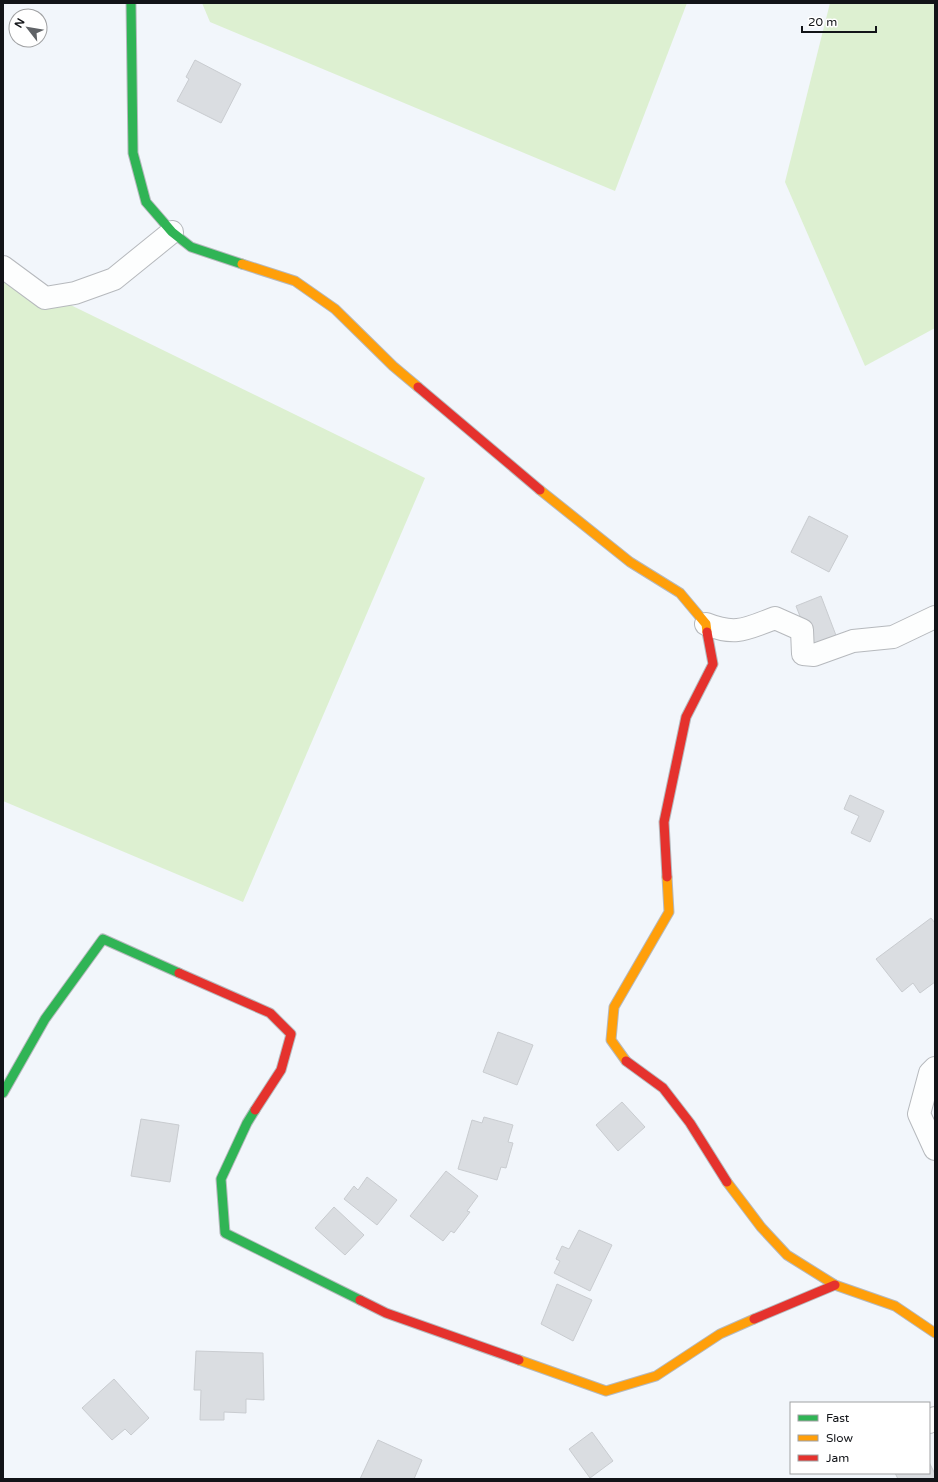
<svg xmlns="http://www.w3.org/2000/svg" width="938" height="1482" font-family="'Varela Round',sans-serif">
  <rect width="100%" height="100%" fill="#f2f6fb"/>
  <g fill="#ddf0d1">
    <path d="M202 3H687L615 191 210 22Z"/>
    <path d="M830 3H935V328L865 366 785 182Z"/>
    <path d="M3 272 425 478 243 902 3 801Z"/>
  </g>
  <g fill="#dadde1" stroke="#c9ccd0">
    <path d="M195 60 241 84 221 123 177 101 189 79 186 77Z"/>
    <path d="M809 516 848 536 829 572 791 552Z"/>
    <path d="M821 596 837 638 812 647 796 606Z"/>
    <path d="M850 795 884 811 870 842 851 833 859 816 844 809Z"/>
    <path d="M931 918 935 923V982L920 993 913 983 902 992 876 959Z"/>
    <path d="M498 1032 533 1045 517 1085 483 1072Z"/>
    <path d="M622 1102 645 1127 618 1151 596 1125Z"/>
    <path d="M484 1117 513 1125 508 1142 513 1143 506 1168 501 1167 497 1180 458 1169 472 1120 482 1123Z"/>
    <path d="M141 1119 179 1125 170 1182 131 1176Z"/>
    <path d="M446 1171 478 1196 467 1211 470 1212 454 1233 451 1231 443 1241 410 1216Z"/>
    <path d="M367 1177 397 1200 377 1225 344 1199 354 1186 358 1190Z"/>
    <path d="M334 1207 364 1235 345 1255 315 1228Z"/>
    <path d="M579 1230 612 1245 590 1291 554 1273 560 1261 556 1259 562 1246 569 1249Z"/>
    <path d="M557 1284 592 1300 573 1341 541 1324Z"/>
    <path d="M196 1351 263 1353 264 1400 246 1399V1413L224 1412V1420H200L201 1390H194Z"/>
    <path d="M114 1379 149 1418 131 1435 125 1429 112 1440 82 1408Z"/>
    <path d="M592 1432 613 1461 590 1478 569 1449Z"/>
    <path d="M378 1440 422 1460 414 1479H360Z"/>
    <path d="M929 1462 935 1474V1479H898L895 1473H929Z"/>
  </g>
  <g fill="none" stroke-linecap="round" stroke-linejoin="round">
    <g stroke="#b6b9bd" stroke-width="24">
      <g id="street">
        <path d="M3 267 45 298 75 293 114 279 172 232"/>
        <path d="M706 624C736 636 746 629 775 618L802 630 803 654 814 655 853 641 893 637 935 617"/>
        <path d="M935 1068 930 1073 919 1114 935 1149"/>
        <path d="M929 1422 935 1418"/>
      </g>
    </g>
    <g stroke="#b6b9bd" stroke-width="11">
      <g id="fast">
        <path d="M131 3 133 153 146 202 172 232 191 247 242 264"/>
        <path d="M3 1093 45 1019 103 939 179 973"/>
        <path d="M255 1110 247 1123 221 1179 225 1233 360 1300"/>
      </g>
    </g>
    <g stroke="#b6b9bd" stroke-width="11">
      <g id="slow">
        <path d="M242 264 295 281 335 309 393 366 418 387"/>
        <path d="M540 490 630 562 680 593 706 624 707 632"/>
        <path d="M626 1061 611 1040 614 1007 669 912 667 877"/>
        <path d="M727 1182 761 1227 787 1255 835 1285 895 1306 935 1333"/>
        <path d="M519 1360 606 1391 656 1376 720 1334 754 1319"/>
      </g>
    </g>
    <g stroke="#b6b9bd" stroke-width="11">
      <g id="jam">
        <path d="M418 387 540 490"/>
        <path d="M667 877 664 822 686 717 713 664 707 632"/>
        <path d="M179 973 270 1013 291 1034 281 1070 255 1110"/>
        <path d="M626 1061 663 1088 690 1123 727 1182"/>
        <path d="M360 1300 386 1313 519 1360"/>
        <path d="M754 1319 835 1285"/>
      </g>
    </g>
    <use href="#street" stroke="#fdfefe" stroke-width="22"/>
    <use href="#fast" stroke="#30b455" stroke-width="9"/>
    <use href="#slow" stroke="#ff9f0a" stroke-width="9"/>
    <use href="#jam" stroke="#e5322d" stroke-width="9"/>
  </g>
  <rect width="938" height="1482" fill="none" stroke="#121418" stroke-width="8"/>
  <rect x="790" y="1402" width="140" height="72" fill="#ffffff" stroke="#a0a1a3"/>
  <rect x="798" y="1415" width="20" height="6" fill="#30b455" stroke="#a0a1a3"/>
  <text x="826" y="1422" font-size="12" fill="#121418">Fast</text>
  <rect x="798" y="1435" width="20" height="6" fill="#ff9f0a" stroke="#a0a1a3"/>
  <text x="826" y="1442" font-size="12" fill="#121418">Slow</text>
  <rect x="798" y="1455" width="20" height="6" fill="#e5322d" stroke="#a0a1a3"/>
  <text x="826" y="1462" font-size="12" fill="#121418">Jam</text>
  <g transform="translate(28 28) rotate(301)"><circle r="19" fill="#ffffff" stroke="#a0a1a3"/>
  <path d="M0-3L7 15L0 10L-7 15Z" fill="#606367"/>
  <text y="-6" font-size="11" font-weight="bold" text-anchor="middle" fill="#121418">N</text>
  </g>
  <path d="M802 26v6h74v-6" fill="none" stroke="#121418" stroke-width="2"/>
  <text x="808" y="26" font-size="12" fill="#121418" stroke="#ffffff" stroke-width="3" paint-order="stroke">20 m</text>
</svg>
